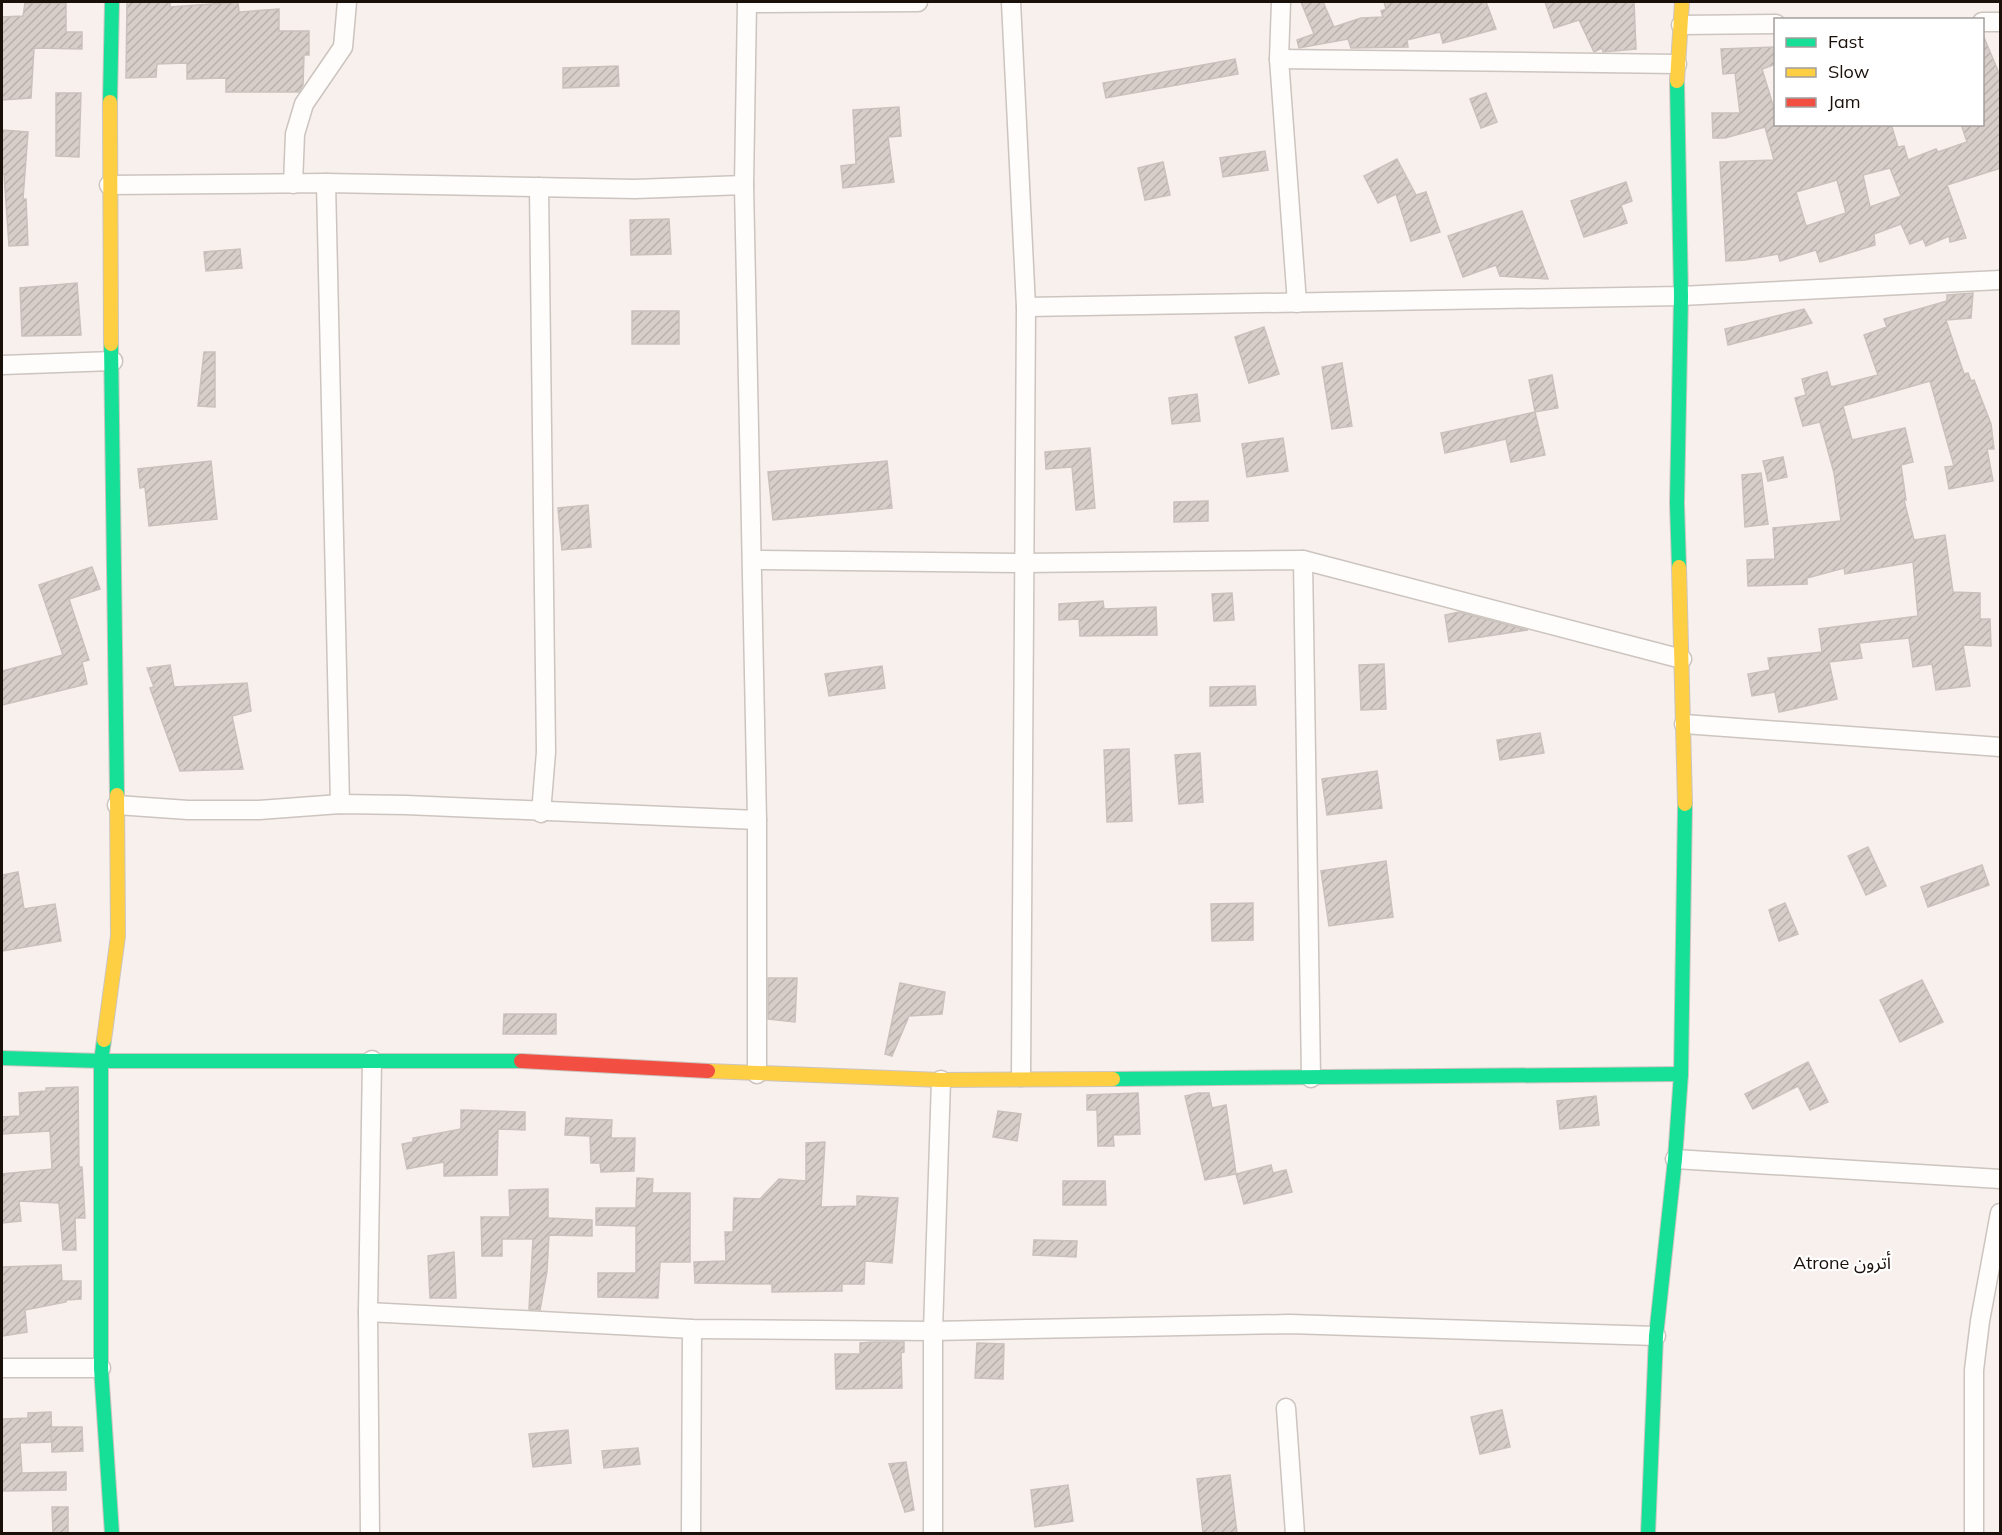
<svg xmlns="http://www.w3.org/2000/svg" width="2002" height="1535" font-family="Mulish,'Noto Sans Arabic',sans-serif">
  <defs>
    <pattern id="building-hatch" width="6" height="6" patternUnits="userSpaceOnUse" patternTransform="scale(1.5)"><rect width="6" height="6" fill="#d7ceca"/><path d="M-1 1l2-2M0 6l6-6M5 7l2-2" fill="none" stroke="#b8b0ac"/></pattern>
  </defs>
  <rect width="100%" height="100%" fill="#f7f0ec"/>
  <g fill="url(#building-hatch)" stroke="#cac1bd" stroke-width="1.5" fill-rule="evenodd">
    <path d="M127 2H170V7L238 2 239 12 279 9V31H309V55H304L303 85 299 92H226V78L187 79V63L157 64 156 77 126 78Z"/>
    <path d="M1301 2H1323L1334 27 1361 18 1383 17 1381 11 1386 9 1384 2H1486L1496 29 1443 43 1440 32 1407 40 1408 47 1351 48 1348 39 1299 48 1297 40 1314 34Z"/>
    <path d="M1545 2H1634L1636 49 1603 52 1602 48 1594 52 1579 20 1554 28Z"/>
    <path d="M25 3H66V32H82V49L34 48 31 98 2 100V17L23 16Z"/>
    <path d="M1983 35 2001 78V168L1947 185 1966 238 1950 242 1949 236 1926 246 1923 239 1910 244 1901 224 1874 234 1875 245 1820 262 1816 250 1780 261 1778 254 1745 260 1726 261 1720 162 1774 160 1765 127 1725 138H1713L1712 113H1740L1735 73 1723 74 1721 49 1775 47 1776 64 1762 69 1776 115V124H1773H1891L1898 147 1904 146 1908 160 1936 149 1938 152 1967 142 1961 124H1983ZM1890 168 1901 196 1870 207 1863 175ZM1837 180 1846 213 1806 226 1796 192Z"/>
    <path d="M1235 59 1238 74 1106 98 1103 83Z"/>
    <path d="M618 66 619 86 563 88V68Z"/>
    <path d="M56 93H81L79 157 56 156Z"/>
    <path d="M1486 93 1497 122 1481 128 1470 99Z"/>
    <path d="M899 107 901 136 888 137 894 182 843 188 841 166 856 164 853 110Z"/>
    <path d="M2 130 28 132 23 199H26L28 245 9 246 4 174H2Z"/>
    <path d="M1265 151 1268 170 1223 177 1220 158Z"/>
    <path d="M1397 159 1416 195 1426 192 1440 232 1411 241 1396 194 1378 203 1364 176Z"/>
    <path d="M1163 162 1170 195 1145 200 1138 168Z"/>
    <path d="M1626 182 1632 201 1621 205 1627 223 1584 237 1571 201Z"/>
    <path d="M1522 211 1548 279 1500 276 1496 265 1463 277 1448 236Z"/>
    <path d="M669 219 671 254 631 255 630 220Z"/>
    <path d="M240 249 242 268 206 271 204 252Z"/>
    <path d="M77 283 81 335 22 336 20 288Z"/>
    <path d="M1973 293 1971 318 1946 320 1964 374 1968 373 1971 381 1974 380 1991 424 1994 449H1987L1993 481 1949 489 1945 467 1954 466 1930 381 1843 406 1852 440 1905 428 1913 462 1901 465 1906 500H1904L1914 540 1945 535 1953 592 1980 593V619H1990L1991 646 1963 645 1970 686 1936 690 1932 664 1913 667 1909 638 1859 643 1862 658 1829 662 1837 699 1779 712 1775 692 1752 696 1748 674 1770 670 1768 658 1822 652 1819 629 1918 616 1913 562 1845 574 1844 568 1807 578V584L1748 586 1747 560 1775 559 1773 528 1841 521 1834 473 1820 422 1803 426 1795 398 1806 395 1802 379 1827 372 1831 387 1878 375 1864 335 1887 327 1884 319 1947 301V295Z"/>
    <path d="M1804 309 1812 323 1728 345 1725 329Z"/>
    <rect x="632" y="311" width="47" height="33"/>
    <path d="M1264 327 1279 374 1249 383 1235 337Z"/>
    <path d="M204 352H215V407L198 406Z"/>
    <path d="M1342 363 1352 426 1332 429 1322 367Z"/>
    <path d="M1552 375 1558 408 1535 412 1529 380Z"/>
    <path d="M1197 394 1200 421 1172 424 1169 398Z"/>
    <path d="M1535 412 1545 455 1511 462 1506 439 1445 453 1441 433Z"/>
    <path d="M1283 438 1288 471 1247 477 1242 444Z"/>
    <path d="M1090 448 1095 508 1076 510 1072 467 1046 469 1045 452Z"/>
    <path d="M1783 457 1787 477 1768 481 1763 461Z"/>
    <path d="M211 461 217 519 149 526 145 487 140 488 138 469Z"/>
    <path d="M887 461 892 508 773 520 768 472Z"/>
    <path d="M1761 473 1768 524 1745 527 1742 475Z"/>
    <path d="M1208 501V521L1174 522V502Z"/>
    <path d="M588 505 591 547 562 550 558 508Z"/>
    <path d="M92 567 100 589 69 599 89 660 82 662 87 684 2 705V671L63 655 39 585Z"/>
    <path d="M1232 593 1234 620 1214 621 1212 594Z"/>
    <path d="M1103 601 1104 609 1156 607 1157 635 1080 636 1079 619 1059 620V604Z"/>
    <path d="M1459 612 1528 630 1449 642 1445 615Z"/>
    <path d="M1384 664 1386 709 1361 710 1359 665Z"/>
    <path d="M170 665 174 687 247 683 251 711 232 716 243 769 180 771 150 688 154 687 147 668Z"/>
    <path d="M882 666 885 688 829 696 825 674Z"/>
    <path d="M1255 686 1256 705 1210 706V687Z"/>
    <path d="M1540 733 1544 753 1500 760 1497 740Z"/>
    <path d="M1129 749 1132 821 1107 822 1104 750Z"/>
    <path d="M1200 753 1203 802 1179 804 1175 755Z"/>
    <path d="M1377 771 1382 808 1327 815 1322 779Z"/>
    <path d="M1868 847 1886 886 1866 895 1848 856Z"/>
    <path d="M1386 861 1393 917 1329 926 1321 871Z"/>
    <path d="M1982 865 1989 885 1928 907 1921 887Z"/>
    <path d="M18 872 24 909 55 904 61 941 2 951V875Z"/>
    <path d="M1253 903V940L1212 941 1211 904Z"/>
    <path d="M1785 903 1798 934 1779 941 1769 910Z"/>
    <path d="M768 978H797L795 1022 768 1019Z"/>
    <path d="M1922 980 1943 1022 1900 1042 1880 1000Z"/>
    <path d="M900 983 945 992 942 1014 909 1016 892 1056 885 1054Z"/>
    <path d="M504 1014H556V1034H503Z"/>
    <path d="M1808 1062 1828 1102 1810 1110 1798 1086 1753 1109 1745 1094Z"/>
    <path d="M78 1087 79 1167H82L85 1218H75L76 1250H63L59 1203 19 1201 21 1221 2 1223V1174L52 1169 50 1131 2 1134V1117L20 1116 19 1093 46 1091V1088Z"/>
    <path d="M1138 1093 1140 1134 1113 1135 1114 1146H1098L1097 1110H1087V1095Z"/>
    <path d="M1198 1093H1209L1212 1108 1226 1105 1236 1174 1205 1180 1185 1096Z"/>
    <path d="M1596 1096 1599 1125 1560 1129 1557 1101Z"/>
    <path d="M461 1110 525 1112V1130L498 1129 497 1175 444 1176V1162L407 1169 402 1144 413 1142V1138L461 1129Z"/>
    <path d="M998 1111 1021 1114 1017 1141 993 1137Z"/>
    <path d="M566 1118 612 1120 611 1138H635L634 1171 601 1172 600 1163H591L590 1136 565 1135Z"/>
    <path d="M825 1142 821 1207 857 1206V1196L898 1198 892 1263 865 1261 864 1284H842V1291L772 1292V1284L695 1283 694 1262 726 1261 725 1232H733L734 1198 760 1199 779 1179 806 1181V1143Z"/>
    <path d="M1271 1165 1273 1173 1286 1170 1292 1192 1244 1204 1236 1174Z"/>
    <path d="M637 1178 653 1179 652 1193H690V1262H660L658 1298 598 1297V1273H636V1226L596 1225V1208H636Z"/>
    <path d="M1063 1181H1105L1106 1205H1063Z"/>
    <path d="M548 1189V1218L592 1220V1236L549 1235 547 1271 540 1310 529 1309 533 1239H502V1256H482L481 1217H510L509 1190Z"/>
    <path d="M1034 1240 1077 1241 1076 1257 1033 1255Z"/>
    <path d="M454 1252 456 1298H430L428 1256Z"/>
    <path d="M61 1265 62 1281H81V1299L66 1300V1302L25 1310 27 1332 2 1336V1267Z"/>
    <path d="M873 1342H904V1352L901 1353 902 1388 836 1389 835 1354H860V1343Z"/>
    <path d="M977 1343 1004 1344 1003 1379 975 1378Z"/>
    <path d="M1502 1410 1510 1447 1480 1454 1471 1417Z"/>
    <path d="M51 1412 52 1442 20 1443 22 1473 66 1472V1490L2 1491V1419L28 1418V1413Z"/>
    <path d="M51 1427H82L83 1451 52 1452Z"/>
    <path d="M568 1430 571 1463 533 1467 529 1434Z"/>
    <path d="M638 1448 640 1464 604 1468 602 1451Z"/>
    <path d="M906 1462 914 1510 905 1512 889 1464Z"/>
    <path d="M1230 1475 1237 1533H1203L1197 1479Z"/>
    <path d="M1068 1485 1073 1521 1035 1527 1031 1490Z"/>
    <path d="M52 1507H68V1533H53Z"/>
  </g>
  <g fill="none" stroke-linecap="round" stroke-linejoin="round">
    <g stroke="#ccc4be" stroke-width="21">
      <g id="street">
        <path d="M747 2 744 185 757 820V1074"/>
        <path d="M1011 2 1026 307 1021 1077"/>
        <path d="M1281 2 1279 59 1297 303"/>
        <path d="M747 3 918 2"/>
        <path d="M1982 22H2000"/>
        <path d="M1681 25 1776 24"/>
        <path d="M1279 59 1677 64"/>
        <path d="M326 183 340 804"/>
        <path d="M293 184 295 134 304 104 343 47 347 2"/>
        <path d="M109 185 326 183 635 189 744 185"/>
        <path d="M539 187 546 752 541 813"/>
        <path d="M1026 307 1681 296 2000 280"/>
        <path d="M2 365 113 361"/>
        <path d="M753 560 1023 563 1303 560 1682 659"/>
        <path d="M1303 560 1311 1078"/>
        <path d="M1684 724 2000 747"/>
        <path d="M117 805 188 810H259L340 804 406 805 757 820"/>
        <path d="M1675 1159 2000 1179"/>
        <path d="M368 1312 692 1329 933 1331 1290 1324 1656 1336"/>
        <path d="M2 1368H101"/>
        <path d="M1286 1408 1295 1534"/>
        <path d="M370 1534 368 1312 372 1060"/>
        <path d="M691 1534 692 1329"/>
        <path d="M933 1534V1331L941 1080"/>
        <path d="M1974 1534V1370L1980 1321 2000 1213"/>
      </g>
    </g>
    <g stroke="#ccc4be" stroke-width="16">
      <g id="fast">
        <path d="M1677 81 1681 296 1677 503 1679 567"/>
        <path d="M110 102 112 2"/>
        <path d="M111 344 117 795"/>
        <path d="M104 1040 101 1061V1368L112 1534"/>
        <path d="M2 1058 101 1061H521"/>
        <path d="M1113 1079 1681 1074"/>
        <path d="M1648 1534 1656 1336 1675 1159 1681 1074 1685 804"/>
      </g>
    </g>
    <g stroke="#ccc4be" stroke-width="16">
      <g id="slow">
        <path d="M1677 81 1682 2"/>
        <path d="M110 102 111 344"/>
        <path d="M1679 567 1685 804"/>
        <path d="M104 1040 118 936 117 795"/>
        <path d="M708 1071 941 1080 1113 1079"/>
      </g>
    </g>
    <g stroke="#ccc4be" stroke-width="16">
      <path id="jam" d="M521 1061 708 1071"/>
    </g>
    <use href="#street" stroke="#fefdfc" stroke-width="18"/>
    <use href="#fast" stroke="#16e098" stroke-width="14"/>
    <use href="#slow" stroke="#ffcf43" stroke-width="14"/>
    <use href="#jam" stroke="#f24e42" stroke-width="14"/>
  </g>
  <g text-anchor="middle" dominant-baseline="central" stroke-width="4.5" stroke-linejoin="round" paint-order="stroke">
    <g font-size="18" fill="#1a100a" stroke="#fff">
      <text x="1842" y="1262">Atrone أترون</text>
    </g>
  </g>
  <rect width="2002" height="1535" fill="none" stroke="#1a100a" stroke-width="6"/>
  <rect x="1774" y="18" width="210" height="108" fill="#ffffff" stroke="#a39f9d" stroke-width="1.5"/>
  <rect x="1786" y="38" width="30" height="9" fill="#16e098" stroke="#a39f9d" stroke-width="1.5"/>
  <text x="1828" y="48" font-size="18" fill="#1a100a">Fast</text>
  <rect x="1786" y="68" width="30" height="9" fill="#ffcf43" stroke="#a39f9d" stroke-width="1.5"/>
  <text x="1828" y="78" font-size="18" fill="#1a100a">Slow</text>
  <rect x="1786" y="98" width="30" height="9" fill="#f24e42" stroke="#a39f9d" stroke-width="1.5"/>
  <text x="1828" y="108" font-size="18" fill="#1a100a">Jam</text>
</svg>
